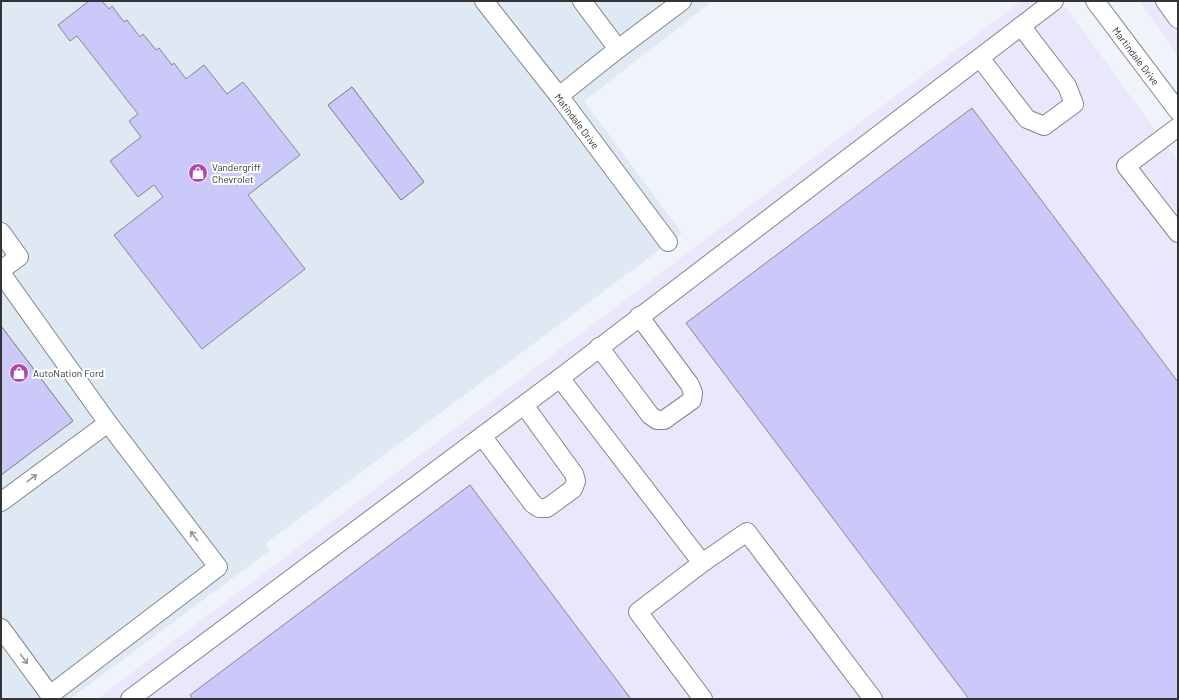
<svg xmlns="http://www.w3.org/2000/svg" width="1179" height="700" font-family="Barlow,sans-serif">
  <rect width="100%" height="100%" fill="#eef4f9"/>
  <path fill="#dee9f4" d="M1 1H713L584 101 682 233 266 543 270 550 70 699H1Z"/>
  <g fill="#eae6fc">
    <path d="M1021 1H1061L1178 161V699H97Z"/>
    <path d="M1139 1H1178V55Z"/>
  </g>
  <g fill="#cac9fa" stroke="#86878d">
    <path d="M89 1H102L109 9 112 6 124 22 127 20 140 37 143 34 156 50 159 48 172 65 174 63 186 79 204 65 227 94 243 82 300 155 248 195 305 269 202 349 114 235 163 197 154 185 138 197 110 161 141 137 129 121 138 114 77 36 70 41 58 25Z"/>
    <path d="M352 87 424 182 401 200 328 105Z"/>
    <path d="M352 87 424 182 401 200 328 105Z"/>
    <path d="M972 108 1178 382V699H969L686 323Z"/>
    <path d="M1 326 73 421 1 475Z"/>
    <path d="M1 326 73 421 1 475Z"/>
    <path d="M470 485 631 699H193L190 695Z"/>
  </g>
  <g fill="none" stroke-linecap="round" stroke-linejoin="round">
    <g stroke="#81868b" stroke-width="20">
      <g id="minor">
        <path d="M484 1 559 96 668 242"/>
        <path d="M582 1 618 49"/>
        <path d="M1095 1 1178 111"/>
        <path d="M1165 1 1178 19"/>
        <path d="M980 58 1027 119 1044 126 1074 104 1067 86 1021 26"/>
        <path d="M559 96 618 49 682 1"/>
        <path d="M1178 127 1126 166 1178 233"/>
        <path d="M1 232 19 257 1 270"/>
        <path d="M1 273 108 423 218 567 50 695 1 628"/>
        <path d="M599 347 650 415 657 420H664L692 400 693 393 690 385 639 316"/>
        <path d="M560 378 702 563 638 612 703 699"/>
        <path d="M482 436 533 504 539 508H547L573 489 576 481 574 474 524 405"/>
        <path d="M1 502 108 423"/>
        <path d="M702 563 747 532 873 699"/>
        <path d="M130 699 560 378 1054 1"/>
      </g>
    </g>
    <use href="#minor" stroke="#fff" stroke-width="18"/>
  </g>
  <defs><path id="oneway-shaft" d="M-6 0H5M1.5-3L5.5 0L1.5 3" fill="none" stroke-width="1.6" stroke-linecap="round" stroke-linejoin="round"/></defs>
  <g stroke="#989a9a">
    <use href="#oneway-shaft" transform="translate(32 478) rotate(-37)"/>
    <use href="#oneway-shaft" transform="translate(194 536) rotate(-127)"/>
    <use href="#oneway-shaft" transform="translate(24 659) rotate(54)"/>
  </g>
  <defs>
    <g id="shop-disc" transform="scale(1)"><circle r="9.5" fill="#af48ac" stroke="#fff"/><path d="M-5-2.5h2.3a2.7 3.5 0 0 1 5.4 0H5L5.5 6h-11ZM-1.5-2.5h3a1.5 2.3 0 0 0-3 0Z" fill="#fff"/></g>
  </defs>
  <g fill-rule="evenodd">
    <use href="#shop-disc" x="198" y="173"/>
    <use href="#shop-disc" x="19" y="373"/>
  </g>
  <g text-anchor="middle" dominant-baseline="central" stroke-width="4" stroke-linejoin="round" paint-order="stroke">
    <g font-size="10" fill="#323436" stroke="#fff">
      <text transform="translate(1136 56) rotate(53)">Martindale Drive</text>
      <text transform="translate(577 121) rotate(53)">Matindale Drive</text>
    </g>
    <g font-size="10" fill="#323436" stroke="#fff" text-anchor="start">
      <text x="212" y="167">Vandergriff<tspan x="212" dy="12">Chevrolet</tspan></text>
      <text x="33" y="373">AutoNation Ford</text>
    </g>
  </g>
  <rect width="1179" height="700" fill="none" stroke="#323436" stroke-width="4"/>
</svg>
